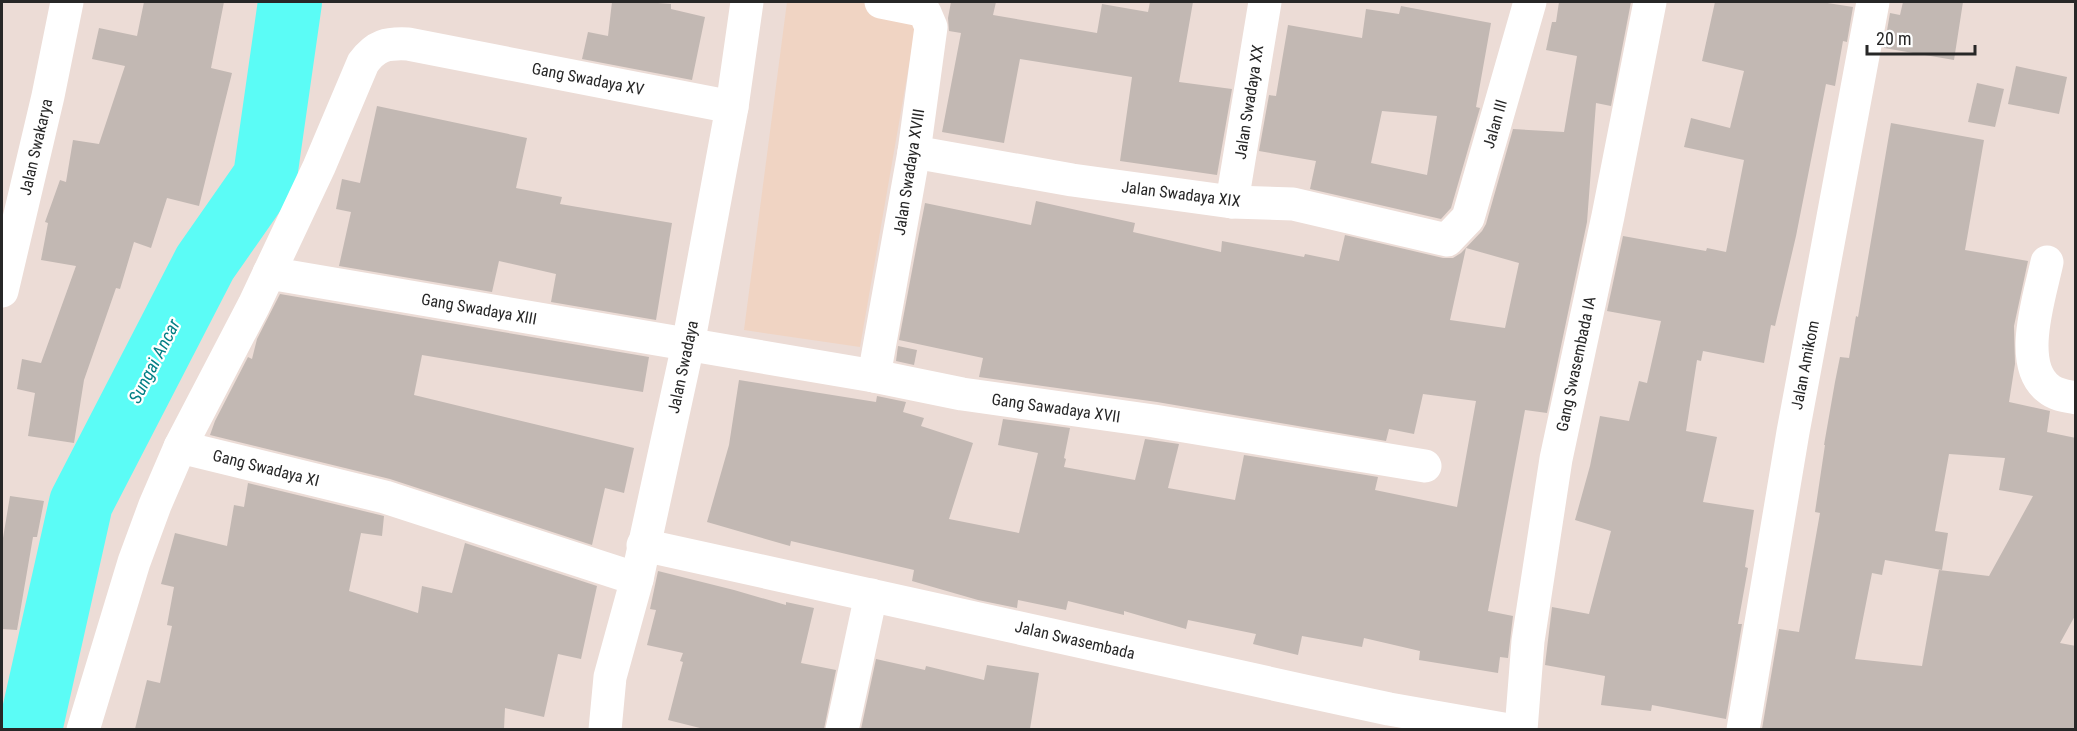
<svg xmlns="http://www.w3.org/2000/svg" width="2077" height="731" font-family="'Roboto Condensed',sans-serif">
  <rect width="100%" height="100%" fill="#ecdcd6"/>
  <path fill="#f0d4c3" d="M787 2H920L860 347 744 330Z"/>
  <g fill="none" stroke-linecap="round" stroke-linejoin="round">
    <path stroke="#5bfcf6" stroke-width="64" d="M30 730 81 503 205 263 265 177 290 2"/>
  </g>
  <g fill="#c2b8b3" fill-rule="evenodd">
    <path d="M144 2H224L211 68 232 73 199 206 167 198 151 248 134 242 120 289 116 288 84 380 74 443 28 436 35 393 17 389 22 359 41 363 76 266 41 260 48 223 45 222 60 180 66 182 73 140 99 144 125 66 92 59 99 28 137 36Z"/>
    <path d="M612 2H645L671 4V9L705 17 692 80 582 59 588 32 608 36Z"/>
    <path d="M951 2H996L993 15 1097 33 1102 4 1148 12 1150 2H1193L1179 82 1232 89 1217 175 1120 161 1132 77 1020 59 1004 143 942 132 961 33 949 31 948 18Z"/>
    <path d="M1559 2H1631L1611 106 1596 103 1587 222 1547 413 1525 410 1488 611 1513 616 1508 658 1500 657 1498 673 1419 660 1420 651 1364 638 1362 647 1302 636 1298 655 1253 644 1256 634 1188 620 1186 629 1124 611V615L1068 601 1066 610 1018 600 1017 608 978 600 912 581 914 570 791 541 790 546 707 522 729 445 739 380 876 402 877 396 906 402 903 412 924 418 921 426 973 443 949 519 1019 533 1038 453 998 445 1003 419 1070 428 1064 458 1066 459 1064 467 1135 480 1145 439 1179 444 1168 488 1235 500 1244 455 1378 477 1375 490 1457 507 1476 401 1423 394 1414 434 1389 429 1386 441 1157 402 979 377 983 358 899 340 917 244 925 203 1031 225 1036 201 1135 223 1133 232 1221 252 1222 241 1304 257 1305 254 1339 261 1345 235 1443 258H1453L1461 253 1482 231 1486 224 1513 129 1564 132 1577 56 1546 50 1552 22H1556ZM1466 248 1519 263 1505 328 1450 320Z"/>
    <path d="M1715 2H1821L1853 7 1847 42 1843 41 1835 86 1826 84 1796 236 1775 326 1771 325 1764 363 1703 351 1701 361 1697 360 1686 431 1717 437 1703 502 1754 510 1745 567 1748 568 1738 624H1742L1726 719 1652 705 1651 711 1601 705 1605 676 1545 665 1552 607 1589 614 1611 531 1575 520 1590 466 1600 416 1629 421 1639 381 1647 383 1661 321 1607 311 1623 236 1706 251 1707 248 1726 252 1744 160 1684 147 1691 118 1730 128 1744 71 1702 61Z"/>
    <path d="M1903 2H1963L1954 60 1884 48 1890 13 1900 15Z"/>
    <path d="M1401 6 1491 23 1476 107 1480 108 1451 208 1441 219 1310 189 1316 161 1259 151 1269 95 1276 96 1288 25 1362 38 1366 9 1399 14ZM1382 111 1437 116 1427 175 1371 163Z"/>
    <path d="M2016 66 2067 77 2059 114 2008 104Z"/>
    <path d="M1977 83 2004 89 1995 127 1968 122Z"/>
    <path d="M377 106 527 138 516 188 562 197 560 204 672 223 656 320 551 302 556 274 499 261 492 292 339 266 351 212 336 209 342 179 360 183Z"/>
    <path d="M1891 123 1984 140 1965 250 2028 261 2014 326 2015 364 2009 402 2050 411 2047 432 2076 438V614L2060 643 2076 646V729H1762L1779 629 1799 632 1820 513 1815 512 1825 445H1824L1835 382 1840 357 1849 358 1856 316 1858 317ZM1949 454 2005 458 1999 490 2033 496 1989 576 1939 570 1922 666 1855 659 1872 573 1882 575 1885 560 1942 570 1948 533 1935 531Z"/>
    <path d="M280 294 649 357 643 392 422 355 414 395 634 448 624 493 605 488 592 545 390 479 210 435 215 421 248 357 252 359 257 339Z"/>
    <path d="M898 346 917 350 914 365 896 361Z"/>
    <path d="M248 483 384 516 382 536 361 533 349 591 418 613 422 586 452 593 465 543 597 586 581 659 558 654 544 717 505 708 504 729H135L147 680 160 683 172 626 167 625 174 587 161 584 175 533 227 546 234 505 244 507Z"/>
    <path d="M10 496 44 501 37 537H33L17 630 2 629V544Z"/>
    <path d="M658 571 734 590 786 605V602L814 608 801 663 836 670 824 729H704L668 720 683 662 680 661 683 653 647 645 656 610 650 609Z"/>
    <path d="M876 659 925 670 926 666 984 680 987 665 1039 673 1030 729H861Z"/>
  </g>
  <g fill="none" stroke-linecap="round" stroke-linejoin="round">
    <g stroke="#fff" stroke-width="33">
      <path d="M914 152 1072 180 1232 202 1293 204 1447 240 1468 218 1530 2"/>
      <path d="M1232 202 1265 2"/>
      <path d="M2047 262C2040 296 2016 365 2049 389 2056 395 2067 396 2076 398"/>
      <path d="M269 273 874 376 962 394 1154 421 1425 466"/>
      <path d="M874 376 914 152 931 27 925 13 916 9 881 2"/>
      <path d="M180 447 385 497 637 579"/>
      <path d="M83 730 134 562 155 505 180 447 254 305 319 167 363 63C376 45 387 43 408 44L732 107"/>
      <path d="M842 730 871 595"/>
      <path d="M1521 730 1528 641 1556 459 1608 216 1650 2"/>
      <path d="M1743 730 1793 432 1873 2"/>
    </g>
    <g stroke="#fff" stroke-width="33">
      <path d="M2 291 48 96 67 2"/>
      <path d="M643 545 1305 691 1389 709 1509 730"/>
      <path d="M605 730 610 677 637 579 688 345 732 107 747 2"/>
    </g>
  </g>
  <g text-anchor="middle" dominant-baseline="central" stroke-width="4.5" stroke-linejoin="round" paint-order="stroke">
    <g font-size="16" fill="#272727" stroke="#fff">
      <text transform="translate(588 79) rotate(11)">Gang Swadaya XV</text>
      <text transform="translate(1249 102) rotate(-81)">Jalan Swadaya XX</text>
      <text transform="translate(1495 124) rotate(-74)">Jalan III</text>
      <text transform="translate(36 147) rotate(-77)">Jalan Swakarya</text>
      <text transform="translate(909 172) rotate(-81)">Jalan Swadaya XVIII</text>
      <text transform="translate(1181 194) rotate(7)">Jalan Swadaya XIX</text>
      <text transform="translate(479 309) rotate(10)">Gang Swadaya XIII</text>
      <text transform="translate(1576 364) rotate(-78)">Gang Swasembada IA</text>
      <text transform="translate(1805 365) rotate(-79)">Jalan Amikom</text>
      <text transform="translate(683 367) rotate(-78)">Jalan Swadaya</text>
      <text transform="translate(1056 408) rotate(8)">Gang Sawadaya XVII</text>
      <text transform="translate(266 468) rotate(14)">Gang Swadaya XI</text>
      <text transform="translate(1075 640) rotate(13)">Jalan Swasembada</text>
    </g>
    <g font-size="18" font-style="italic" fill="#037f85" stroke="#fff">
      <text transform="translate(154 361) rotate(-63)">Sungai Ancar</text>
    </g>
  </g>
  <rect width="2077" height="731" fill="none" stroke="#272727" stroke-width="6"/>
  <path d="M1867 45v9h108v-9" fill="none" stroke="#272727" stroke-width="3"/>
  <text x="1876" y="45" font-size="18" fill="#272727" stroke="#ffffff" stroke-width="4.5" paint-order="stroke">20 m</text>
</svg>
